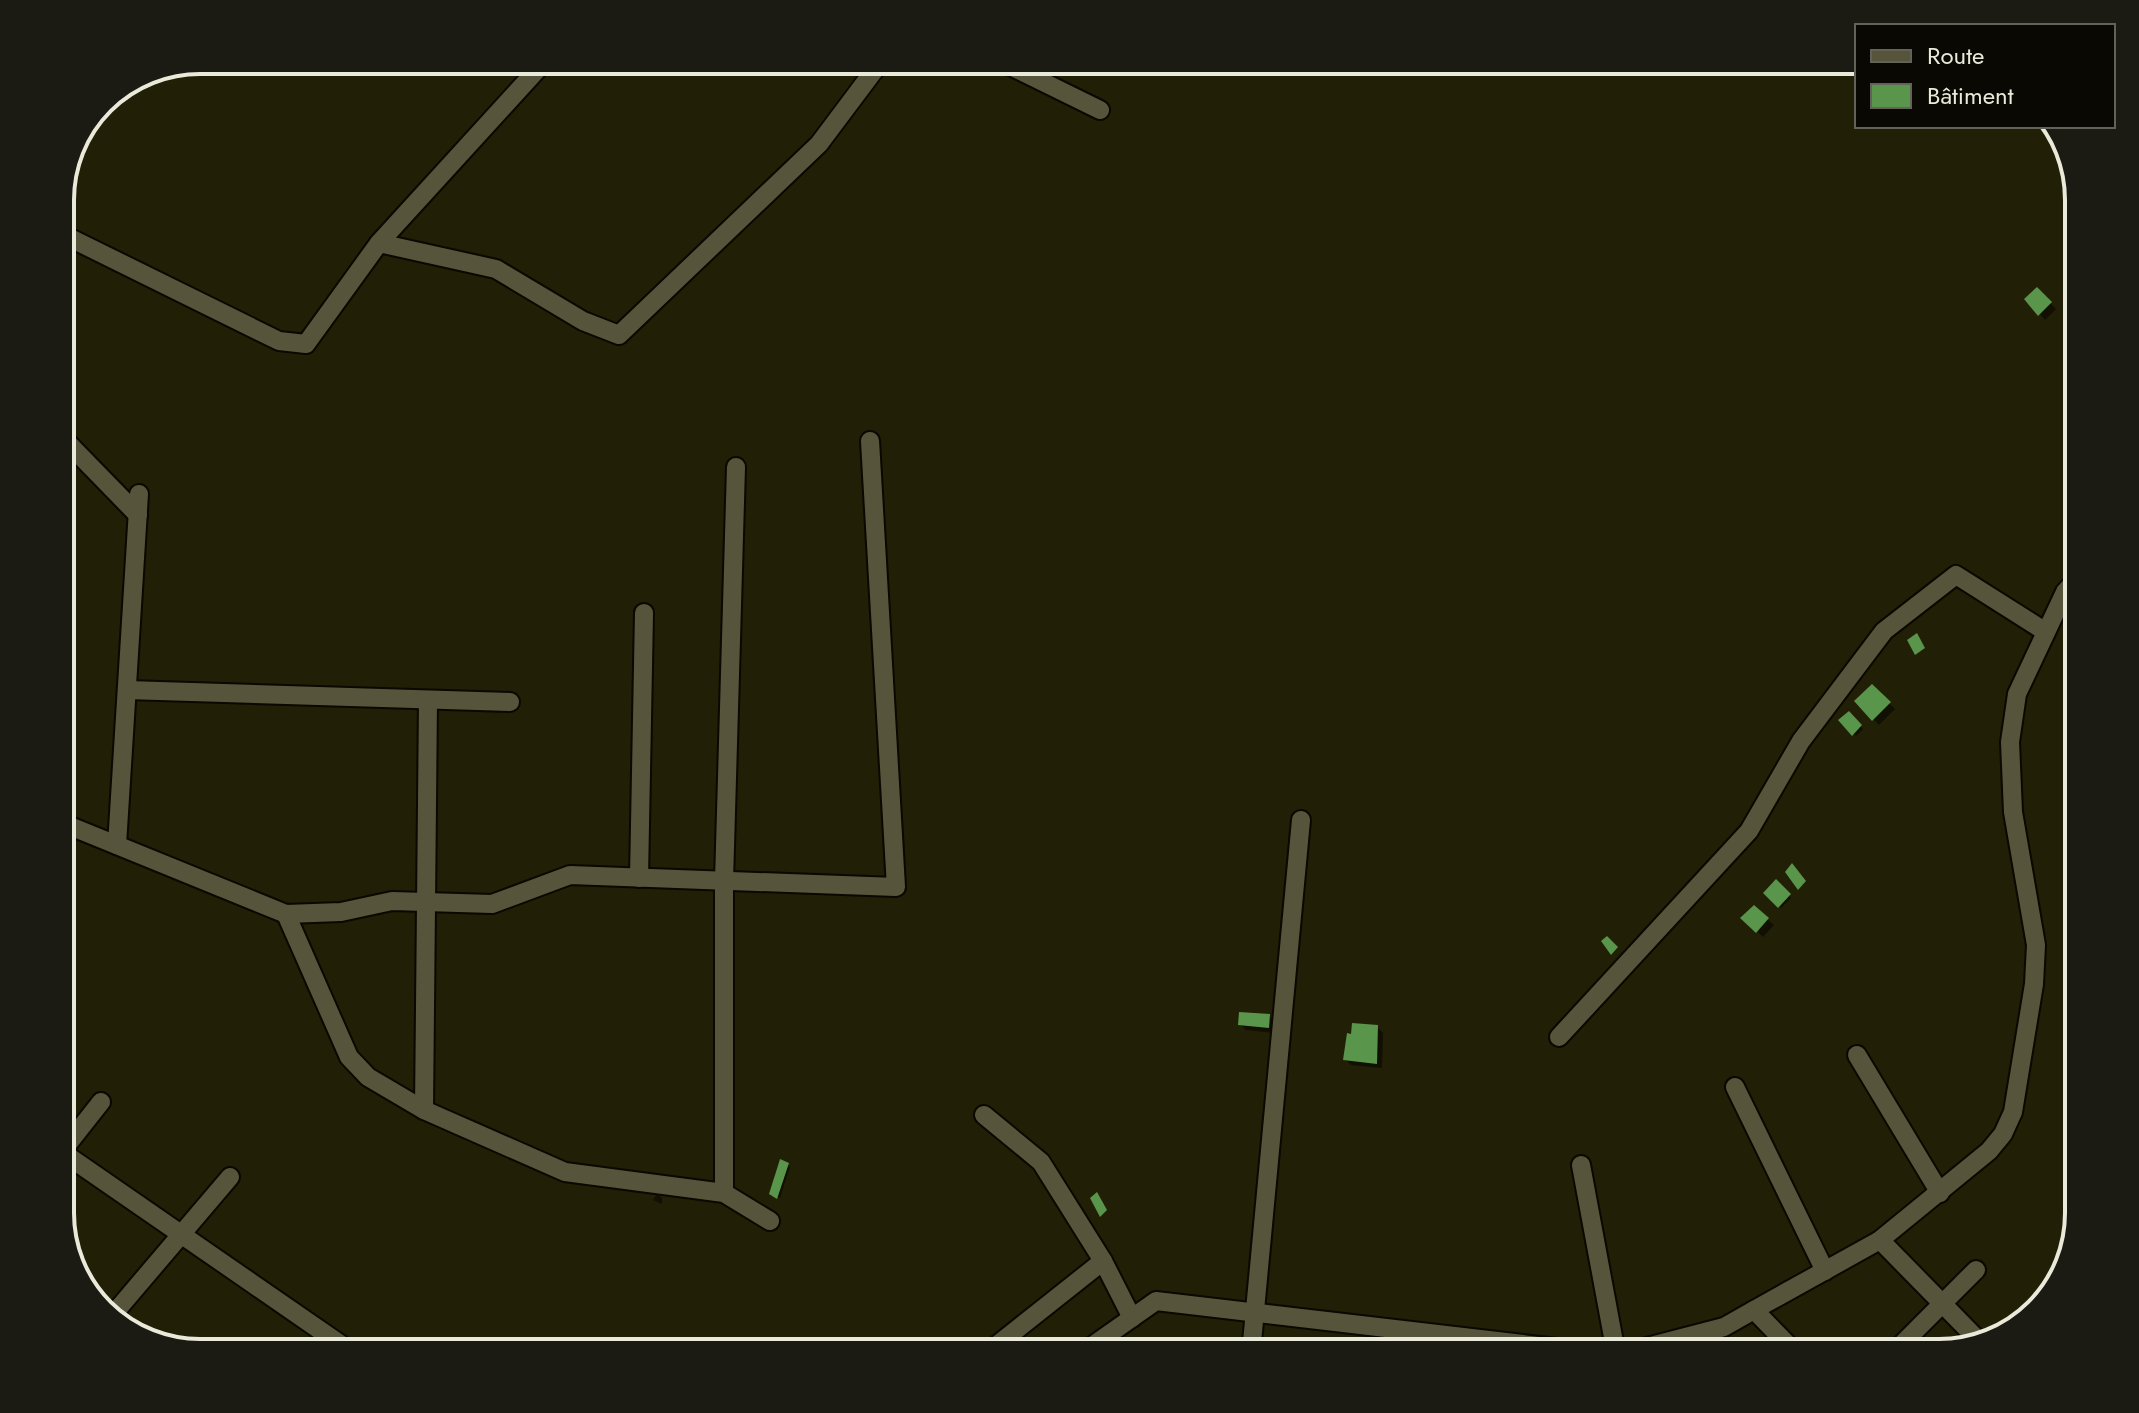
<svg xmlns="http://www.w3.org/2000/svg" width="2139" height="1413" font-family="Jost,sans-serif">
  <rect width="100%" height="100%" fill="#211f06"/>
  <g fill="#0007">
    <path d="M2037 289 2056 309 2045 320 2040 314Z"/>
    <path d="M1872 687 1895 709 1879 725 1857 702Z"/>
    <path d="M1848 714 1863 729 1856 736 1840 721Z"/>
    <path d="M1776 882 1791 898 1781 908 1766 893Z"/>
    <path d="M1754 907 1774 925 1763 937 1743 918Z"/>
    <path d="M1269 1016 1275 1022 1274 1033 1246 1030 1240 1024Z"/>
    <path d="M1377 1027 1383 1033 1382 1068 1351 1065 1346 1060Z"/>
    <path d="M788 1164 790 1167 780 1198 771 1193Z"/>
    <path d="M657 1194 662 1198V1204L653 1200Z"/>
  </g>
  <g fill="#59954a">
    <path d="M2037 287 2052 302 2038 316 2024 299Z"/>
    <path d="M1917 633 1925 648 1915 655 1907 640Z"/>
    <path d="M1872 684 1891 702 1872 721 1854 701Z"/>
    <path d="M1849 711 1862 725 1852 736 1838 720Z"/>
    <path d="M1792 863 1806 881 1798 890 1785 872Z"/>
    <path d="M1776 879 1791 894 1778 908 1763 893Z"/>
    <path d="M1754 905 1769 918 1756 933 1740 918Z"/>
    <path d="M1607 936 1618 947 1611 955 1601 941Z"/>
    <path d="M1239 1012 1270 1014 1269 1028 1238 1025Z"/>
    <path d="M1352 1023 1378 1025 1377 1064 1343 1060 1347 1033 1351 1034Z"/>
    <path d="M780 1159 789 1163 777 1199 769 1194Z"/>
    <path d="M1097 1192 1107 1210 1100 1217 1090 1198Z"/>
  </g>
  <g fill="none" stroke-linecap="round" stroke-linejoin="round">
    <g stroke="#0b0800" stroke-width="22">
      <g id="street">
        <path d="M998 60 1100 110"/>
        <path d="M60 233 279 341 306 344 379 243 496 269 583 321 619 335 819 144 882 60"/>
        <path d="M379 243 546 60"/>
        <path d="M60 435 138 515"/>
        <path d="M127 690 510 702"/>
        <path d="M60 822 286 914 341 912 392 901 492 904 570 875 896 887 870 441"/>
        <path d="M117 845 139 494"/>
        <path d="M639 878 644 613"/>
        <path d="M286 914 349 1057 368 1077 424 1110 565 1172 724 1193 770 1221"/>
        <path d="M1559 1037 1749 831 1801 741 1884 631 1956 575 2046 632"/>
        <path d="M1857 1055 1940 1193"/>
        <path d="M1735 1087 1825 1271"/>
        <path d="M424 1110 428 700"/>
        <path d="M984 1115 1041 1162 1103 1261 1132 1318"/>
        <path d="M62 1152 353 1353"/>
        <path d="M60 1154 101 1102"/>
        <path d="M1581 1165 1616 1353"/>
        <path d="M724 1193V881L736 467"/>
        <path d="M1880 1240 1980 1342"/>
        <path d="M1754 1310 1796 1353"/>
        <path d="M111 1317 230 1177"/>
        <path d="M987 1353 1103 1261"/>
        <path d="M1082 1353 1156 1301 1599 1353"/>
        <path d="M1251 1353 1301 820"/>
        <path d="M1407 1353 1409 1331"/>
        <path d="M1624 1353 1724 1327 1754 1310 1880 1240 1989 1151 2003 1134 2013 1112 2034 984 2036 945 2013 812 2010 742 2017 694 2065 592 2079 577"/>
        <path d="M1893 1353 1976 1270"/>
      </g>
    </g>
    <use href="#street" stroke="#56553b" stroke-width="18"/>
  </g>
  <path d="M0 0H2139V1413H0ZM200 74H1939A126 126 0 0 1 2065 200V1213A126 126 0 0 1 1939 1339H200A126 126 0 0 1 74 1213V200A126 126 0 0 1 200 74Z" fill="#1b1a13" fill-rule="evenodd"/>
  <path fill="none" stroke="#eaeada" stroke-width="4" d="M200 74H1939A126 126 0 0 1 2065 200V1213A126 126 0 0 1 1939 1339H200A126 126 0 0 1 74 1213V200A126 126 0 0 1 200 74Z"/>
  <rect x="1855" y="24" width="260" height="104" fill="#090802" stroke="#636258" stroke-width="2"/>
  <rect x="1871" y="50" width="40" height="12" fill="#56553b" stroke="#636258" stroke-width="2"/>
  <text x="1927" y="64" font-size="24" fill="#eaeada">Route</text>
  <rect x="1871" y="84" width="40" height="24" fill="#59954a" stroke="#636258" stroke-width="2"/>
  <text x="1927" y="104" font-size="24" fill="#eaeada">Bâtiment</text>
</svg>
